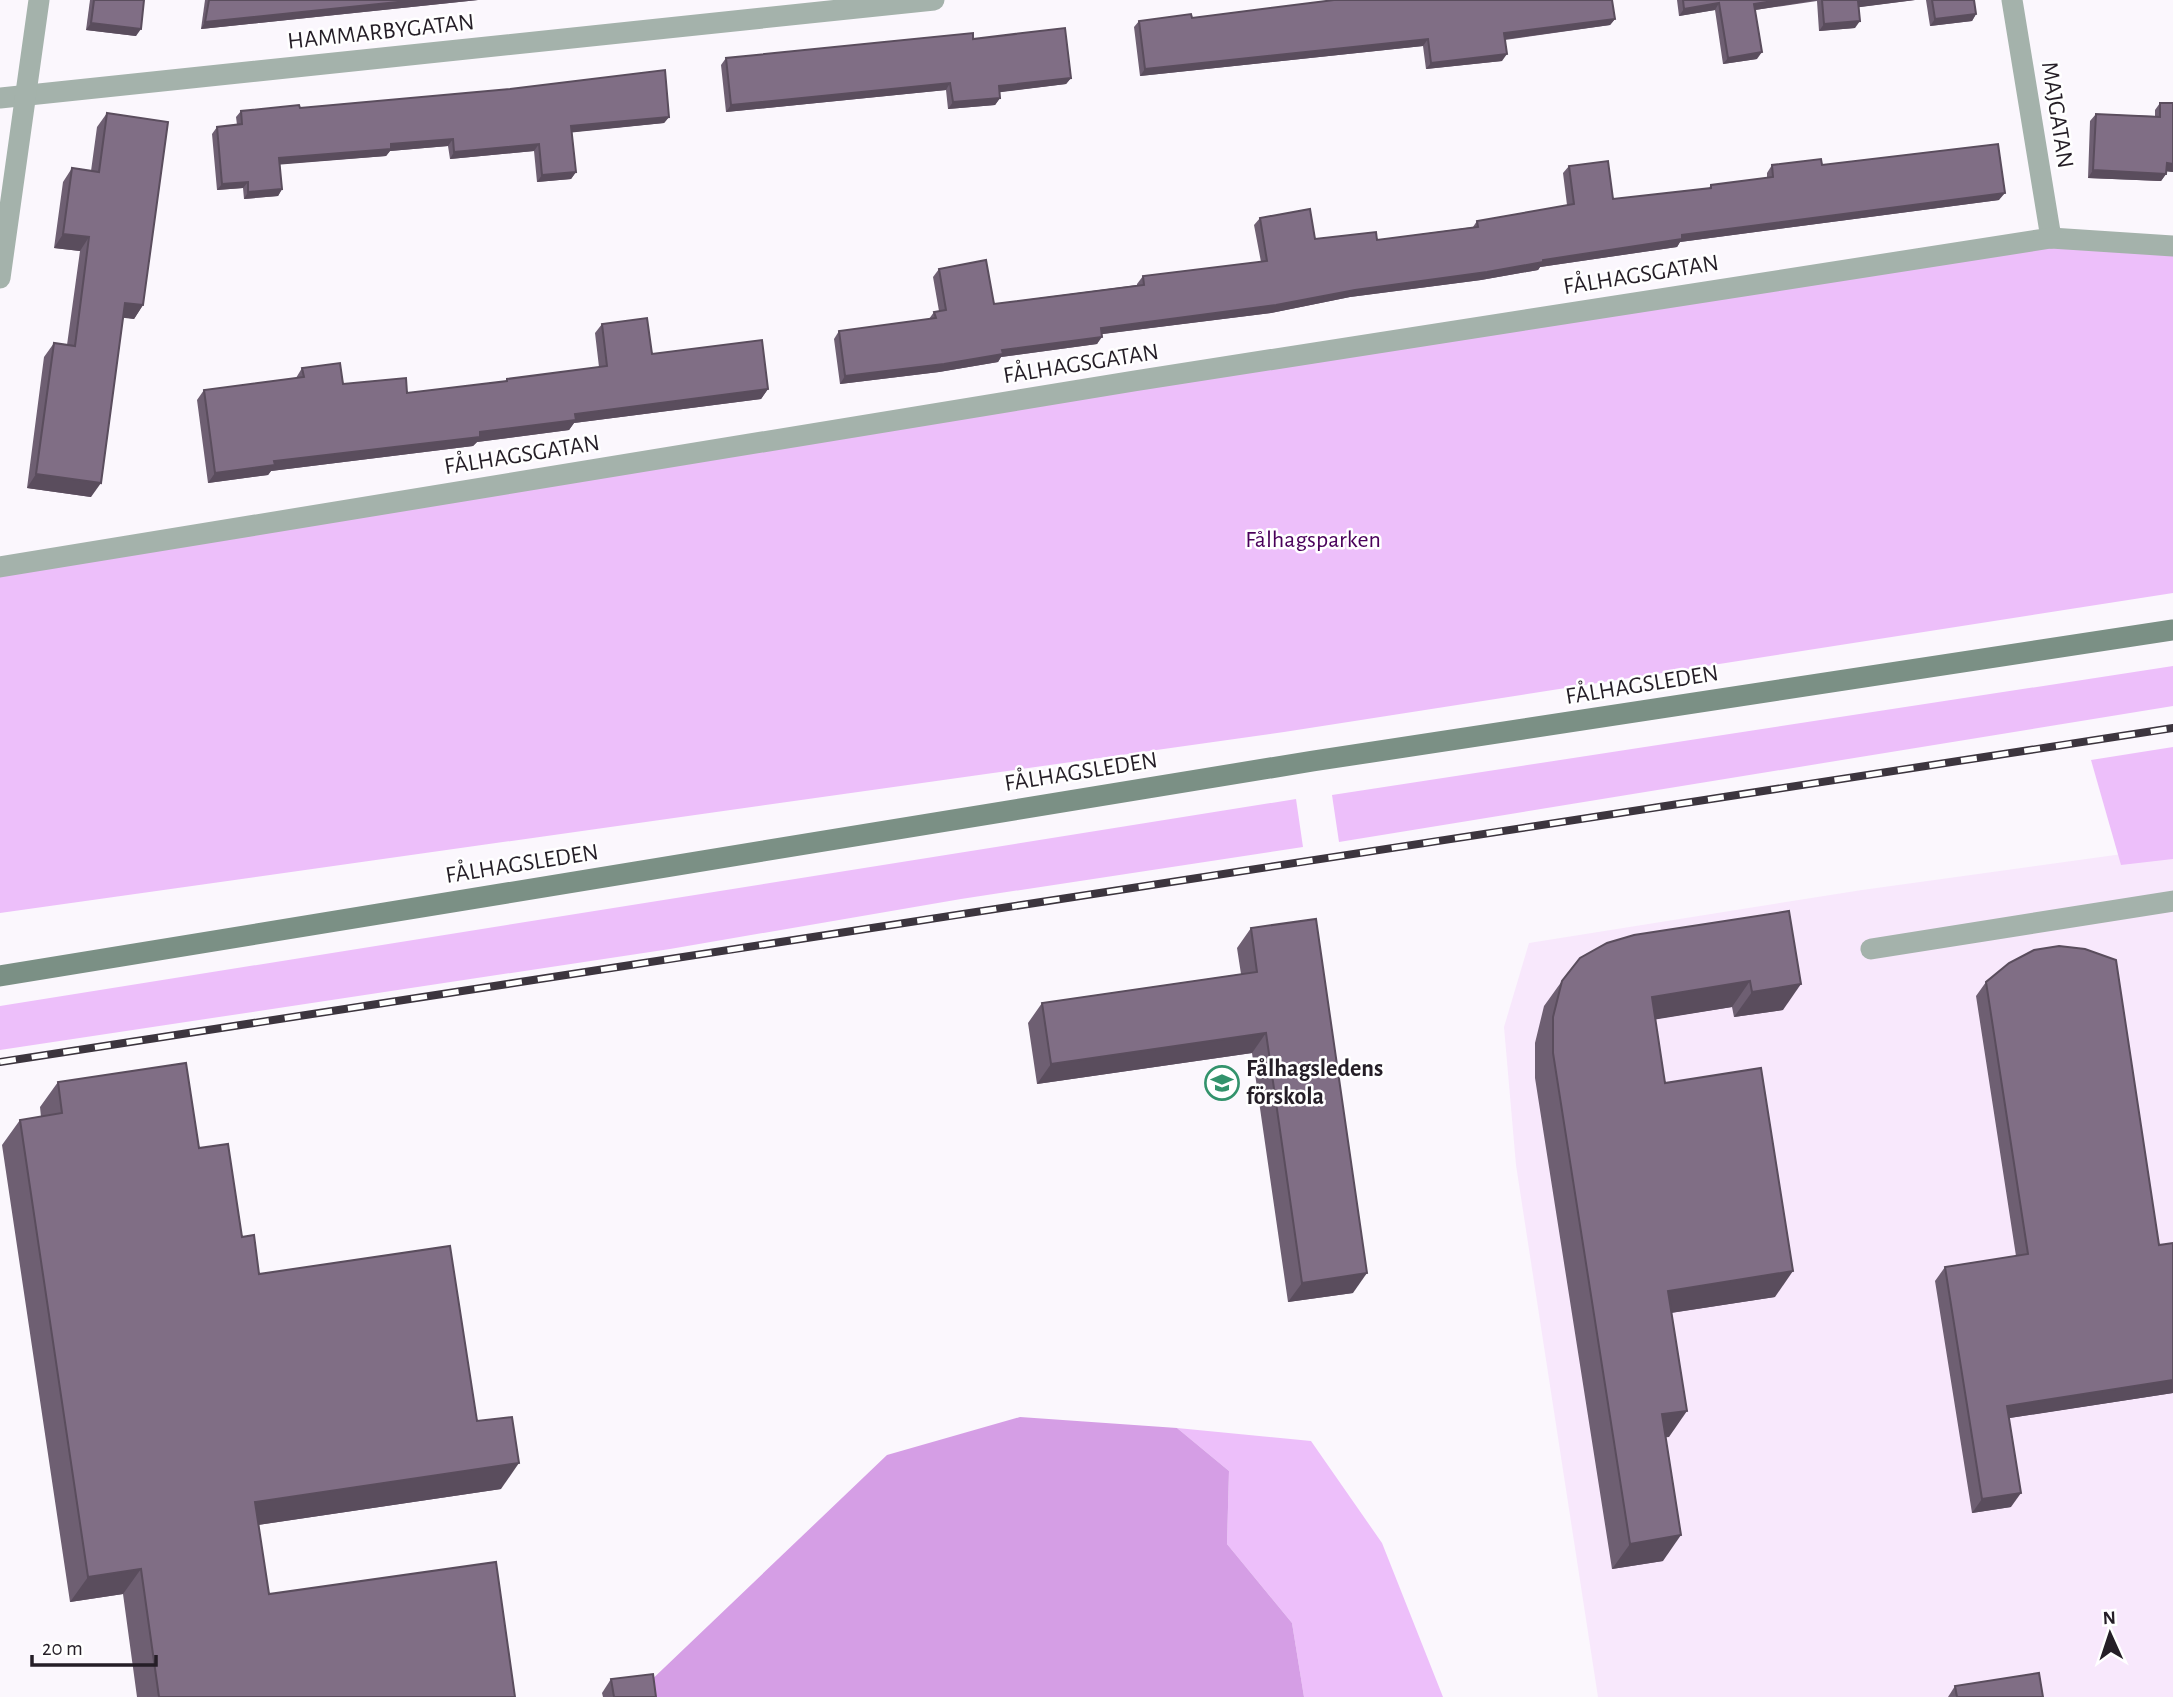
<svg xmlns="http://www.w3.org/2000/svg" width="2173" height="1697" font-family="'Alegreya Sans',sans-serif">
  <rect width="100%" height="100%" fill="#fbf7fd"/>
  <path fill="#f8e8fc" d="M2173 847V1697H1598L1516 1165 1504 1027 1529 943 1862 890Z"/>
  <g fill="#edbffa">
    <path d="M2051 238 2173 246V593L1284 732 0 913V567Z"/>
    <path d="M2173 666V706L1339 842 1332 795Z"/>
    <path d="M2173 747V859L2121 865 2091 760Z"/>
    <path d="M1296 799 1303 847 961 899 670 949 0 1050V1006Z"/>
    <path d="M1177 1428 1311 1441 1382 1543 1443 1697H1304L1292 1623 1227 1544 1229 1471Z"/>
  </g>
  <path fill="#d59ee5" d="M1020 1417 1177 1428 1229 1471 1227 1544 1292 1623 1304 1697H644L643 1688 887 1455Z"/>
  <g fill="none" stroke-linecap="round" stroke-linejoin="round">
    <g stroke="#a4b2ab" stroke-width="21">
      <path d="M2012 0 2051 238"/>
      <path d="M0 98 934 0"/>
      <path d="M0 278 39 0"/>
      <path d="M0 567 1134 381 2051 238 2173 246"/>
      <path d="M1871 949 2173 901"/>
    </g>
    <path stroke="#7b9085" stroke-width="21" d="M0 976 1313 761 2173 630"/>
    <g stroke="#3c353e" stroke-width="8">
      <path id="rail" d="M0 1062 2173 728"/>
    </g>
    <use href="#rail" stroke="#fff" stroke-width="5" stroke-dasharray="16" stroke-linecap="butt"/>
  </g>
  <g fill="#6e5f72">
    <path d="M90 0H144L136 36 86 30Z"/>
    <path d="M205 0H478L201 29Z"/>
    <path d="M1677 0H1915L1859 7 1855 28 1819 31 1817 1 1755 10 1757 59 1723 64 1715 10 1679 16Z"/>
    <path d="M1926 0H1974L1976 14 1972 21 1930 26Z"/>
    <path d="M1192 18 1615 19 1610 25 1505 40 1502 61 1426 69 1423 46 1140 76 1134 27 1139 21Z"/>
    <path d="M973 39 1071 78 1066 84 999 92 1000 98 995 105 948 109 946 90 726 112 721 65 726 58Z"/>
    <path d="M2160 103H2173V172L2167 171 2166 174 2161 181 2088 178 2090 121 2096 114 2155 116V110Z"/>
    <path d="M300 108 669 117 664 123 572 132 576 172 571 179 537 182 534 151 450 159 448 146 390 151 386 156 280 164 282 189 278 196 244 199 243 188 217 190 212 134 217 127 237 125 236 117 241 111Z"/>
    <path d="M107 113 143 305 134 319 123 317 91 497 27 488 44 357 54 343 67 345 80 251 54 248 63 182 72 168 91 171 97 127Z"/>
    <path d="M1772 165H1822L1999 200 1680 242 1677 247 1540 267 1538 270 1481 280 1350 297 1271 313 1102 334 1097 344 1001 357 998 362 939 372 840 384 834 339 839 331 929 319 934 312 939 311 933 277 939 269 994 304 1137 285V284L1143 276 1261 262 1254 225 1260 218 1315 239 1377 240 1473 227 1477 221 1567 205 1563 173 1569 166 1613 199 1709 188 1711 185 1767 178V173Z"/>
    <path d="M602 324 652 354 768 389 761 399 574 423 569 430 477 442 473 446 271 471 268 475 208 483 197 400 204 390 296 378 302 368 343 384 407 393 505 381 507 379 599 367 595 333Z"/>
    <path d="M1789 911 1783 1010 1734 1017 1732 1007 1655 1019 1665 1083 1775 1297 1671 1313 1669 1437H1666L1663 1561 1612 1569 1535 1078V1043L1544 1006 1562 981Z"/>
    <path d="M1251 928 1353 1293 1288 1302 1252 1053 1037 1084 1028 1023 1042 1003 1241 974 1237 948Z"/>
    <path d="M1986 982 2159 1245 2173 1243V1393L2009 1418 2011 1507 1972 1513 1935 1281 1945 1267 2016 1256 1976 996Z"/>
    <path d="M58 1082 199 1148 259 1274 477 1421 501 1489 258 1525 269 1594 515 1697H137L123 1594 70 1602 2 1145 20 1120 41 1117 40 1107Z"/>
    <path d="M611 1679 656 1697H603L602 1693Z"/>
    <path d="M1955 1686 2043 1697H1948Z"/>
  </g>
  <g fill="#5a4d5d">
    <path d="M417 0H478L201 29 205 22Z"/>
    <path d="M1779 0H1817L1749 11 1754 4Z"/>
    <path d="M1867 0H1915L1853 8 1858 1Z"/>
    <path d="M1719 3 1715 10 1679 16 1684 9Z"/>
    <path d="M1976 14 1972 21 1930 26 1935 19Z"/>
    <path d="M1615 19 1610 25 1500 40 1504 33Z"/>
    <path d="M1860 21 1855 28 1819 31 1824 24Z"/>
    <path d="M91 23 141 29 136 36 86 30Z"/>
    <path d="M1428 39 1423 46 1140 76 1145 69Z"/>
    <path d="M1762 52 1757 59 1723 64 1728 58Z"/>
    <path d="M1507 54 1502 61 1426 69 1431 63Z"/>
    <path d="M1071 78 1066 84 994 93 999 86Z"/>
    <path d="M950 83 946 90 726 112 731 105Z"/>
    <path d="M1000 98 995 105 948 109 953 102Z"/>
    <path d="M669 117 664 123 567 133 571 126Z"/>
    <path d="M453 139 448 146 390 151 386 156 275 165 279 158 391 144Z"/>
    <path d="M539 144 534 151 450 159 454 152Z"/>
    <path d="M2167 163 2173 164V172L2162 171Z"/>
    <path d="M2093 170 2166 174 2161 181 2088 178Z"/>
    <path d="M576 172 571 179 537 182 542 175Z"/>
    <path d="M248 182 243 188 217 190 222 184Z"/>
    <path d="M282 189 278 196 244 199 248 192Z"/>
    <path d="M2005 193 1999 200 1680 242 1677 247 1540 267 1538 270 1481 280 1350 297 1271 313 1095 335 1101 328 1355 290 1543 260 1682 235Z"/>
    <path d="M63 234 89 237 80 251 54 248Z"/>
    <path d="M125 303 143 305 134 319 116 317Z"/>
    <path d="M1102 337 1097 344 1001 357 998 362 939 372 840 384 845 376 1002 350Z"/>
    <path d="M768 389 761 399 574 423 569 430 477 442 473 446 271 471 268 475 208 483 215 473 274 461 480 432 575 414Z"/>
    <path d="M36 474 101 483 91 497 27 488Z"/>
    <path d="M1750 981 1732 1007 1634 1023 1652 997Z"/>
    <path d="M1801 984 1783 1010 1734 1017 1752 992Z"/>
    <path d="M1266 1033 1252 1053 1037 1084 1051 1064Z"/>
    <path d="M1793 1271 1775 1297 1650 1316 1668 1291Z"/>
    <path d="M1367 1273 1353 1293 1288 1302 1302 1283Z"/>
    <path d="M2173 1380V1393L1997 1420 2007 1406Z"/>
    <path d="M1687 1411 1669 1437 1644 1440 1662 1414Z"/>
    <path d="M519 1463 501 1489 237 1528 255 1502Z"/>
    <path d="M2021 1493 2011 1507 1972 1513 1982 1499Z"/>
    <path d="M1681 1535 1663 1561 1612 1569 1630 1544Z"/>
    <path d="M141 1569 123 1594 70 1602 88 1577Z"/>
  </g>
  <g fill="#806e85" stroke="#5a4d5d" stroke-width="2">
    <path d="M94 0H144L141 29 91 23Z"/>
    <path d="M209 0H417L205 22Z"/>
    <path d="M1334 0H1612L1615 19 1504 33 1507 54 1431 63 1428 39 1145 69 1139 21 1191 14 1192 18Z"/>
    <path d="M1683 0H1779L1754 4 1762 52 1728 58 1719 3 1684 9Z"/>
    <path d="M1822 0H1867L1858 1 1860 21 1824 24Z"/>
    <path d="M1932 0H1974L1976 14 1935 19Z"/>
    <path d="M1065 28 1071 78 999 86 1000 98 953 102 950 83 731 105 726 58 973 33V39Z"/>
    <path d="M665 70 669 117 571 126 576 172 542 175 539 144 454 152 453 139 391 144V149L279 158 282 189 248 192V182L222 184 217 127 242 124 241 111 299 105 300 108 510 89Z"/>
    <path d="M2160 103H2173V164L2167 163 2166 174 2093 170 2096 114 2160 117Z"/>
    <path d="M107 113 168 122 143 305 125 303 101 483 36 474 54 343 75 346 89 237 63 234 72 168 99 172Z"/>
    <path d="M1998 144 2005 193 1682 235V239L1543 260V262L1487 272 1355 290 1276 305 1101 328 1102 337 1002 350 1003 354 944 364 845 376 839 331 936 318 934 312 946 310 939 269 986 260 994 304 1144 285 1143 276 1267 261 1260 218 1310 209 1315 239 1376 232 1377 240 1478 227 1477 221 1574 204 1569 166 1608 161 1613 199 1711 188V185L1773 177 1772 165 1821 159 1822 165Z"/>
    <path d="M647 318 652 354 762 340 768 389 575 414 576 420 480 432V437L274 461 275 465 215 473 204 390 304 377 302 368 340 363 343 384 406 378 407 393 507 381V379L607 366 602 324Z"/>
    <path d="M1789 911 1801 984 1752 992 1750 981 1652 997 1665 1083 1761 1068 1793 1271 1668 1291 1687 1411 1662 1414 1681 1535 1630 1544 1553 1053V1017L1562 981 1580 958 1607 943 1634 935Z"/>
    <path d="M1316 919 1367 1273 1302 1283 1266 1033 1051 1064 1042 1003 1257 972 1251 928Z"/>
    <path d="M2059 946 2085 949 2116 960 2159 1245 2173 1243V1380L2007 1406 2021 1493 1982 1499 1945 1267 2028 1254 1986 982 2009 963 2034 950Z"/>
    <path d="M186 1063 199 1148 228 1144 242 1237 254 1235 259 1274 450 1246 477 1421 512 1417 519 1463 255 1502 269 1594 496 1562 515 1697H159L141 1569 88 1577 20 1120 62 1113 58 1082Z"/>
    <path d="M2039 1673 2043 1697H1957L1955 1686Z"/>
    <path d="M653 1674 656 1697H614L611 1679Z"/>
  </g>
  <defs>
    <g id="school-ring" transform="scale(1.75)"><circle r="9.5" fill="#fff" stroke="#33936c" stroke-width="1.5"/><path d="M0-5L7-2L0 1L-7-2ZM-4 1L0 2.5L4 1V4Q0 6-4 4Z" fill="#33936c"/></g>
  </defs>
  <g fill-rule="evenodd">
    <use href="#school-ring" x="1222" y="1083"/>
  </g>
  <g text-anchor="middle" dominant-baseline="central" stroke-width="5" stroke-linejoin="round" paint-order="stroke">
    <g font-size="24" fill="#251e27" stroke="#fff">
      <text transform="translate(381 32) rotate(-6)">HAMMARBYGATAN</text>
      <text transform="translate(2057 115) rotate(81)">MAJGATAN</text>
      <text transform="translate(1641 275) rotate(-9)">FÅLHAGSGATAN</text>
      <text transform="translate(1081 364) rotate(-9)">FÅLHAGSGATAN</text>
      <text transform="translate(522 455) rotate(-9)">FÅLHAGSGATAN</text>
      <text transform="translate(1642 685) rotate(-9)">FÅLHAGSLEDEN</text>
      <text transform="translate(1081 772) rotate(-9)">FÅLHAGSLEDEN</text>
      <text transform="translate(522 864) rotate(-9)">FÅLHAGSLEDEN</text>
    </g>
    <g font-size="24" fill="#49005a" stroke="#fff">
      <text x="1313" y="540">Fålhagsparken</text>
    </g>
    <g font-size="24" font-weight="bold" fill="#251e27" stroke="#fff" text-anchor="start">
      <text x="1246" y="1069">Fålhagsledens<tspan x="1246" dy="28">förskola</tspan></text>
    </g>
  </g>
  <g transform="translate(2110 1634) rotate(357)" stroke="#ffffff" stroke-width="5" paint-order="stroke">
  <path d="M0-5L12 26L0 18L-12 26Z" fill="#251e27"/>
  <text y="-10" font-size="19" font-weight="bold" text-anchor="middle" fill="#251e27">N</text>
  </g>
  <path d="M32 1655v10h124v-10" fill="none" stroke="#251e27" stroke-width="3.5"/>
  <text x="42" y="1655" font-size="21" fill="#251e27" stroke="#ffffff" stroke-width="5" paint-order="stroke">20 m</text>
</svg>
